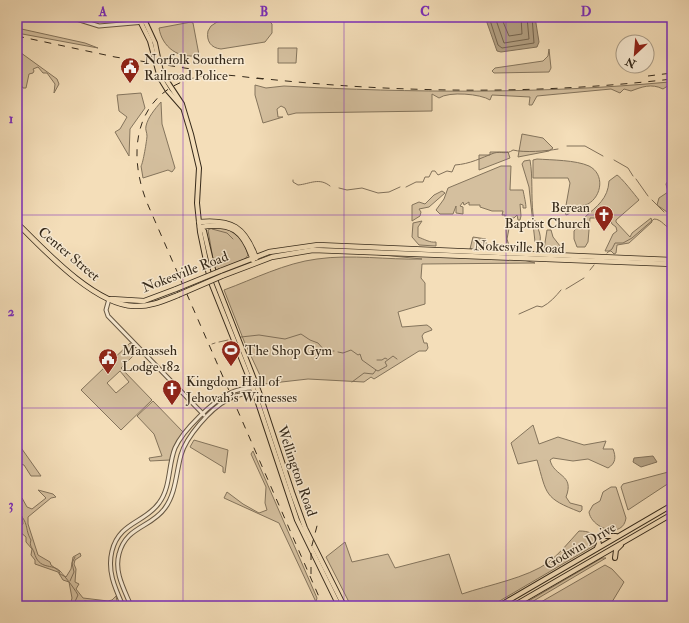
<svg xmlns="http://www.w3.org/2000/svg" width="689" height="623" font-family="'IM FELL Double Pica',serif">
  <rect width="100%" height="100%" fill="#f4deb9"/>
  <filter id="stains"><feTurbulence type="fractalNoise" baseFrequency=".005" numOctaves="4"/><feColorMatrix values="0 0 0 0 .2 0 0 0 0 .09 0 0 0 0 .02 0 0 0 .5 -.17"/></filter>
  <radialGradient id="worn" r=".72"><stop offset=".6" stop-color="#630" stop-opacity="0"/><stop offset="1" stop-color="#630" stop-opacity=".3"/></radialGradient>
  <g fill="#d4bf9e" stroke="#84745c" fill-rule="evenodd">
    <path d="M252 17H265L272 24V33L265 42 221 49C211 48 206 41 208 31L211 26 217 22Z"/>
    <path d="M191 22 193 23 199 55C179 60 162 47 159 28Z"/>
    <path d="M17 28 85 43 98 48 17 33Z"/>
    <path d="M278 48H297L296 63H278Z"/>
    <path d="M549 49 551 68 549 72 494 73 492 71 495 68 543 61 548 56Z"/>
    <path d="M17 50 57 79 59 84 54 93 55 84 47 73H43L38 67 33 69 34 71 33 73 29 74 26 88H23C14 78 17 63 17 50Z"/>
    <path d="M669 82V85L663 89C651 83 642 87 631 91L624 89 620 93 611 89 537 96 532 105H529L530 97 492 95 490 100C481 94 449 91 439 98L432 94V111L296 113 288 115 285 108 281 106 277 109 278 117H283L263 123 255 95V85L266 88 284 86C413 93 541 94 669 82Z"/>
    <path d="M141 93 145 108 130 129 129 156 115 132 120 129 127 117 119 111 117 95Z"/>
    <path d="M161 102 162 124 175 168 172 172 168 170 143 178 141 166C143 164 147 139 147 136 147 132 145 130 146 126 148 117 155 109 161 102Z"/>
    <path d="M522 134 543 138 553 148 549 151 518 157Z"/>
    <path d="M490 152H508L510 158 479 170V155H490Z"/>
    <path d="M537 159C551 160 576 160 589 166 605 174 602 196 588 204 583 206 577 206 573 209 570 212 570 214 566 215L565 211 570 183 568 178H533V160Z"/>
    <path d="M530 160C533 177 531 196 533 214 534 223 544 235 539 244L535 242 529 187 522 164 524 161Z"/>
    <path d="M501 166H511L510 190H523C524 195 526 204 526 208H523V205L520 204 521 216 520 220H518L517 215 514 218H511L507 239 510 249H507L506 229 508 220 505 218V215H502L503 211H492L480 207V205H469V202L464 205 463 202 460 206 463 207V214L456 213V206L453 214H440L436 210 444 199 448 188Z"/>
    <path d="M672 174V196L669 206 672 200V215L669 211 667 212 657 205 659 198 668 192 666 184Z"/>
    <path d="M617 175C621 177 635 195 639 200L616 220V222L630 237 632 233 651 218 652 222 629 243 617 245 616 253 614 254 611 251H605L613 234 617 231 616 227 612 224 609 218H590L588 242 585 247H577L574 239V231L584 220 585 217C597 206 608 199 609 181Z"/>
    <path d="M442 191 445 193 429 207 419 209 421 212 420 216 412 221V205L419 202 425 204 434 195Z"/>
    <path d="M422 221 418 227V237C424 239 430 243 436 242V246L419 245 412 237 413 223Z"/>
    <path d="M220 227C235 231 244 239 248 255L245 259 215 271 208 230 212 228Z"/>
    <path d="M547 230H551L553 237 560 246 558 249H544Z"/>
    <path d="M473 237 486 239V244H489V250L470 249Z"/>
    <path d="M372 254 524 260 535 263 422 264 421 278 425 283V304L398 312 402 327 427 325 431 328 432 330 424 333 422 336 424 343H427L428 348 426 351H419L374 379 371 377 364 382 308 379 264 384 244 341 224 290C254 279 285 263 317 259 352 254 387 260 422 259Z"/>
    <path d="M130 343 137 352 121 368 152 400 121 430 81 390ZM120 371 129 382 116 393 107 383Z"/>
    <path d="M153 401 183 432 174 447 170 460 150 461 149 458 162 456 154 434 137 416Z"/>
    <path d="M533 425 539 444 558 437 584 445 606 441 603 449H613C616 457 616 463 608 468L588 459 573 461 553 458 550 460C554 477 575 474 566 497L570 503 582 506V510L580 512C544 498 547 495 537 460L518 464 511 443Z"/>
    <path d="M194 440 228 450 225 473 223 472V467L190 447Z"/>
    <path d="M17 442 41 476H31L24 465 17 463Z"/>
    <path d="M253 451 317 598 316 602 279 523 224 498 227 492 243 504 259 513 267 510 265 503 266 487 251 454Z"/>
    <path d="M672 471V481L628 510 621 487 623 484Z"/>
    <path d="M611 487H616L626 518C623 540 591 528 589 512L593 505 600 501 603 492Z"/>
    <path d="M38 490 53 494 56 497 51 498 28 517V524L38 555 50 562 51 565 59 571 60 574 66 577 71 569 73 557 80 553 81 556 75 560 74 564 76 569 75 582 79 584 76 589 83 598 108 601 112 600 116 596 118 606 85 601 70 606 72 598 69 582 63 580 58 572 35 564V560L31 555 32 549 26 542V537L19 531 17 533V528L23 524 22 516 17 513V496L22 498 27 507 32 509 46 498Z"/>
    <path d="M579 531C589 531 595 533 597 544L491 606H351L326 557 345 542 352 562 388 554 395 568 449 554 462 594C488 585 527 578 549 562 560 553 569 542 579 531Z"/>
    <path d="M602 558H606L525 606H520Z"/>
    <path d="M605 565 612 569 624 582 612 602 604 606H534Z"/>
  </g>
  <g fill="#b3a083" stroke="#817059">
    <path d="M485 17H535L539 42 537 47 501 52 497 51Z"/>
    <path d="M653 456 657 462 641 467 633 462 634 458Z"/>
  </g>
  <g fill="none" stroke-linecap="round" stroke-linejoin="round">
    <g stroke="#74644e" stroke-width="1">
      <path d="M489 17 498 45 502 48 534 43 532 17"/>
      <path d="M495 17 504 43 529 39 527 17"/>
      <path d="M501 17 509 36 522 34 521 17"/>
    </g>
    <g stroke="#817059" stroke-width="1">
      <path d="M567 146H585L603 156"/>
      <path d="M614 160 628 168 633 176"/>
      <path d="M636 179 648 196"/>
      <path d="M293 180V182L298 185C310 184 319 177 330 186"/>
      <path d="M406 187 416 182H423L425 177H429L432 171H435L438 175 447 171 452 172 455 165C470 164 481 158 494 153 502 151 506 155 513 150 524 153 547 151 558 149"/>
      <path d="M339 188 347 190 362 188 378 193 389 192 400 187"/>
      <path d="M652 200 664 212"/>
      <path d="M668 218 672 221"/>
      <path d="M212 229 227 233 233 239"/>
      <path d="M607 253 612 249 615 243H623L632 238 654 219C662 219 665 228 672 229"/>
      <path d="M590 270 594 265"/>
      <path d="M566 289 584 278"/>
      <path d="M519 314 537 306 542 307C550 303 556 296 561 290"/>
      <path d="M241 337 259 335 285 339 301 334 310 340 318 343 325 351H334"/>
      <path d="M219 342 228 340"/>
      <path d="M212 344 215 343"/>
      <path d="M338 352 343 353 351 350 358 355 360 354 362 360 376 370 373 374 364 373 352 382"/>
      <path d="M377 360H382L385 358 387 359"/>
      <path d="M376 370 378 371 387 366 385 362 393 356 397 359"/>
      <path d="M17 512C30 523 24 528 31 540 29 546 32 547 34 552 39 571 52 563 60 571 66 578 72 585 78 595L73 606"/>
      <path d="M70 581 74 572 72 563 75 557"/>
    </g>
    <g stroke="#655642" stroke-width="5">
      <g id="minor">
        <path d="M70 17 99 26 145 22"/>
        <path d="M109 299 106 310 108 316 204 415"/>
        <path d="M123 606C115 588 107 571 112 551 119 522 145 523 159 503 171 487 168 465 175 448 183 430 213 401 230 393 238 389 246 388 254 388"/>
        <path d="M131 606C124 589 114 572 119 554 126 526 151 528 165 508 176 493 176 473 181 455 186 437 210 409 227 400 237 394 248 393 259 392"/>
      </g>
    </g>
    <g stroke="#35291a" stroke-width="6">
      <g id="major">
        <path d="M138 17 150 41 160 78 168 91 182 107"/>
        <path d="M143 17 155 43 161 72 182 104 191 134 199 168 197 203 200 232 210 280 253 388 297 520 339 606"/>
        <path d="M200 227 204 231 216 282 259 392 292 492 305 528 344 606"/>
        <path d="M606 536H616"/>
        <path d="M597 537 599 544 597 548"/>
        <path d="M615 558 616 550 621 545"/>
        <path d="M499 606 672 505"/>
        <path d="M513 606 672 514"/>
      </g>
    </g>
    <g stroke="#35291a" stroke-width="6">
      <g id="highway">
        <path d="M199 222C232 219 245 227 256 258"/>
        <path d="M17 223C44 250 95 305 134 306 150 307 163 301 178 295"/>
        <path d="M200 227C232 222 243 230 253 260"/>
        <path d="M220 271 269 252 318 245 672 260"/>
        <path d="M222 276 272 257 313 250 672 264"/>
        <path d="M111 299 144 301 176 289"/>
      </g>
    </g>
    <use href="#minor" stroke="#f8ead2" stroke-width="3"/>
    <use href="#major" stroke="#f4deb9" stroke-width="4"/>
    <use href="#highway" stroke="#f4deb9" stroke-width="4.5"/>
    <g stroke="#35291a" stroke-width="1" stroke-dasharray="7 7" stroke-linecap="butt">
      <path d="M17 36 115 57 210 72"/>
      <path d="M648 76 672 73"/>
      <path d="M257 78C394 93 536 95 672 79"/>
      <path d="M263 79C242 77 219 72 198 77 134 91 126 153 148 205L323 606"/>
      <path d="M311 574V549L318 522"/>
    </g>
    <g stroke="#35291a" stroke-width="6" stroke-linecap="butt">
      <g id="highway-bridge">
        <path d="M176 289 220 271"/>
        <path d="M178 295 222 276"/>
      </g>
    </g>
    <use href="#highway-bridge" stroke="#f4deb9" stroke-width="4.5"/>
  </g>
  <path fill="none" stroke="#7b2cbf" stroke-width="1" stroke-opacity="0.55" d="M183 17V606M344 17V606M506 17V606M17 215H672M17 408H672"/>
  <defs>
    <g id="civic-pin" transform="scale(1)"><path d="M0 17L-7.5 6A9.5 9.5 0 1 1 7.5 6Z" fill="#8f2418" stroke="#f8ead2"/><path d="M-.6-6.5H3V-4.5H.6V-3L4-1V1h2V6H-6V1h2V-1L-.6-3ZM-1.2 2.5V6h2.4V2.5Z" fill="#fff"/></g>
    <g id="church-pin" transform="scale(1)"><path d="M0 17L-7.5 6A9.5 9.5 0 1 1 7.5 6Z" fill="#8f2418" stroke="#f8ead2"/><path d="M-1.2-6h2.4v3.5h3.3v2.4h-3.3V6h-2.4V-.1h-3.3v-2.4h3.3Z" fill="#fff"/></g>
    <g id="stadium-pin" transform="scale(1)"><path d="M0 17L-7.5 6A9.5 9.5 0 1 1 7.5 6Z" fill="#8f2418" stroke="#f8ead2"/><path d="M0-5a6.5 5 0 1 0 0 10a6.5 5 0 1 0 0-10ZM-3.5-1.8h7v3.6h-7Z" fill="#fff"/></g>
  </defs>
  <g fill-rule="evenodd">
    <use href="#civic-pin" x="130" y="67"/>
    <use href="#church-pin" x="604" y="215"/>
    <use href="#stadium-pin" x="231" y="350"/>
    <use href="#civic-pin" x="108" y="358"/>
    <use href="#church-pin" x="172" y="389"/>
  </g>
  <g text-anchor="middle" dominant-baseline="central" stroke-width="3" stroke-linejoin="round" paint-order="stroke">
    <g font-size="14" fill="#35291a" stroke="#f8ead2" text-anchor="start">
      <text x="144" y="59">Norfolk Southern<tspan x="144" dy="16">Railroad Police</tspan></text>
      <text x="590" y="207" text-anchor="end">Berean<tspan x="590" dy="16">Baptist Church</tspan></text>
      <text x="122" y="350">Manasseh<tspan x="122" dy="16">Lodge 182</tspan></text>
      <text x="245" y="350">The Shop Gym</text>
      <text x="186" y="381">Kingdom Hall of<tspan x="186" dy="16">Jehovah's Witnesses</tspan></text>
    </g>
    <g font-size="14" fill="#35291a" stroke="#f8ead2">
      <text transform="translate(519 247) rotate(2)">Nokesville Road</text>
      <text transform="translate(69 254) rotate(40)">Center Street</text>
      <text transform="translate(185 272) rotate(-21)">Nokesville Road</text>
      <text transform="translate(297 471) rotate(71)">Wellington Road</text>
      <text transform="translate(580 546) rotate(-30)">Godwin Drive</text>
    </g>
  </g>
  <rect width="689" height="623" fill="none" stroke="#f4deb9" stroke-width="44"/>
  <g transform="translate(635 54) rotate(206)"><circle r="19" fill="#f8ead2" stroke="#aa9d88"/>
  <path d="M0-3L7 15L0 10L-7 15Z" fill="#8f2418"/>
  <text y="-6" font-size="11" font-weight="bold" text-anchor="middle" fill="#35291a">N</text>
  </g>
  <rect x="22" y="22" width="645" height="579" fill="none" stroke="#7b2cbf" stroke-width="1.5"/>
  <g font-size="13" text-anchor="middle" font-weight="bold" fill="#7b2cbf">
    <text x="103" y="16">A</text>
    <text x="264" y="16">B</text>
    <text x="425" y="16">C</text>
    <text x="586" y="16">D</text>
    <text x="11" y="123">1</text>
    <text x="11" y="316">2</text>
    <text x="11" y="509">3</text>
  </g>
  <rect width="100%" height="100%" filter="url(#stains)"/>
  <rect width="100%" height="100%" fill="url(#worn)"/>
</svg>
